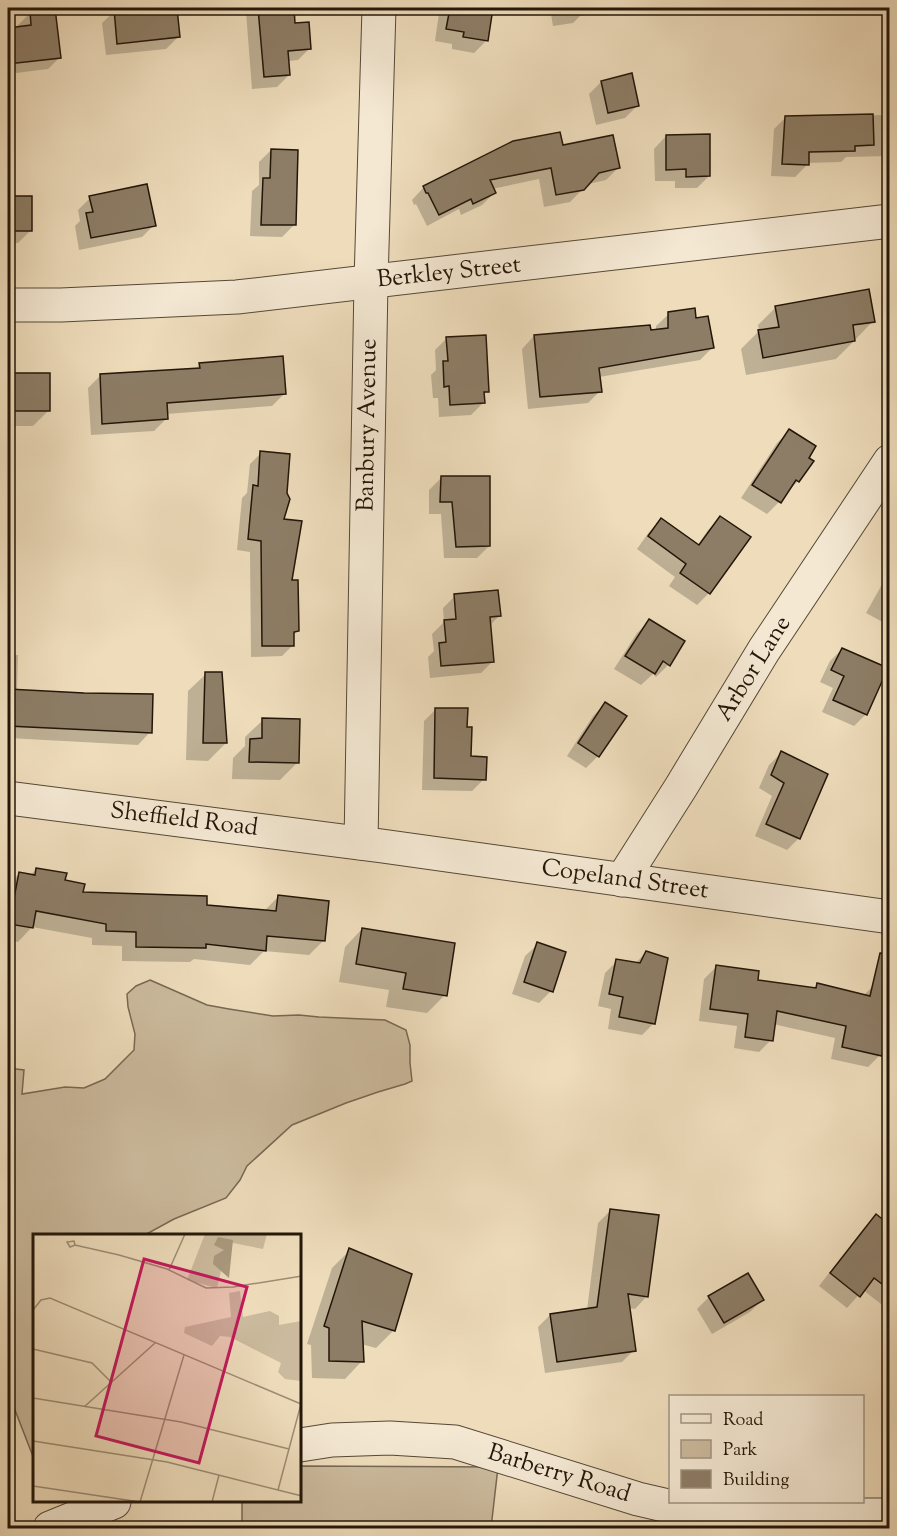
<svg xmlns="http://www.w3.org/2000/svg" width="897" height="1536" font-family="'Sorts Mill Goudy',serif">
  <rect width="100%" height="100%" fill="#eedcbb"/>
  <filter id="stains"><feTurbulence type="fractalNoise" baseFrequency=".00333" numOctaves="4"/><feColorMatrix values="0 0 0 0 .2 0 0 0 0 .09 0 0 0 0 .02 0 0 0 .5 -.17"/></filter>
  <radialGradient id="worn" r=".72"><stop offset=".6" stop-color="#630" stop-opacity="0"/><stop offset="1" stop-color="#630" stop-opacity=".3"/></radialGradient>
  <g fill="#cbba9d" stroke="#776853" stroke-width="1.5">
    <path d="M150 980 207 1005 229 1009 273 1016 299 1015 319 1017 385 1020 406 1030 410 1045V1063L412 1081 405 1084 378 1092 346 1103 292 1125 247 1166 240 1180 226 1198 174 1219 143 1236H34V1459L8 1392V1068L24 1070 22 1094 65 1087 84 1088 105 1079 134 1050 135 1034 128 1007 127 994 136 986Z"/>
    <path d="M300 1466 498 1467 491 1528H242V1502H300Z"/>
  </g>
  <g fill="#0003">
    <path d="M146 8H157V12L178 37 166 49 106 55 102 23 115 11Z"/>
    <path d="M251 8H292L294 25 310 48 298 60 288 61 289 75 277 87 252 89 246 12Z"/>
    <path d="M445 8H496L491 12 487 40 474 53 452 49V44L435 41 439 13Z"/>
    <path d="M550 8H624L621 11 580 16 573 23 553 26Z"/>
    <path d="M665 8H746L744 10 666 13Z"/>
    <path d="M30 13 60 57 48 69 8 74V29L19 28 18 25Z"/>
    <path d="M601 82 637 106 625 118 596 125 589 94Z"/>
    <path d="M890 105V159L888 156 846 157 841 162 807 163V165L795 177 771 176 774 129 786 117 886 115 885 109Z"/>
    <path d="M666 136 709 176 697 188H675V181H655L654 149Z"/>
    <path d="M562 146 618 168 606 180 588 184 570 202 544 207 539 179 492 189 494 193 482 205 461 215 459 209 427 226 416 204 414 205 412 200 424 187Z"/>
    <path d="M271 150 294 225 282 237 250 236 252 191 259 185V162Z"/>
    <path d="M8 197H31L30 231 18 243H8Z"/>
    <path d="M90 198 154 225 142 237 79 250 75 226 80 221 78 210Z"/>
    <path d="M776 307 873 321 856 339H853L854 341 836 359 746 375 741 349 759 331 758 325Z"/>
    <path d="M669 314 695 319 712 348 700 360 599 377 600 391 588 403 528 409 522 349 534 336 656 330V326Z"/>
    <path d="M447 338 487 391 483 396V403L471 415 439 417 438 398H433L431 375 436 370 435 350Z"/>
    <path d="M200 364 284 394 272 406 166 414V419L154 431 91 435 88 388 100 376 194 370Z"/>
    <path d="M48 374 49 410 33 426H8V375Z"/>
    <path d="M789 431 798 481 786 493 779 502 767 514 741 498 777 443Z"/>
    <path d="M261 453 282 520 298 631 293 635V645L282 656 251 657 250 552 237 550 242 498 247 493 250 464Z"/>
    <path d="M441 478 489 546 477 558H444L441 514H429V490Z"/>
    <path d="M720 518 749 538 709 593 697 605 669 586 675 577 637 549 649 532 661 520 697 546 708 530Z"/>
    <path d="M890 575V626L866 613 885 579Z"/>
    <path d="M455 596 499 616 490 625 493 661 481 673 430 678 428 657 434 651 432 634 444 622 443 608Z"/>
    <path d="M649 621 668 665 656 677 653 674 641 685 614 669 637 633Z"/>
    <path d="M842 649 866 714 854 726 822 712 833 688 820 682 830 661Z"/>
    <path d="M8 655H18L17 691 150 732 138 745 8 738Z"/>
    <path d="M206 674 226 743 208 761 186 760 188 691Z"/>
    <path d="M605 704 598 756 586 768 567 756 593 716Z"/>
    <path d="M436 709 466 728 470 758 484 779 472 791 422 790 424 721Z"/>
    <path d="M263 720 298 762 280 780 232 779 233 758 245 746V737Z"/>
    <path d="M781 753 799 838 787 850 755 836 772 796 759 788 769 765Z"/>
    <path d="M36 869 64 882 81 893 264 911 278 897 323 941 309 955 264 951 250 965 194 959 190 962 122 961V946L92 945V938L32 927 18 942 8 940V885L19 874 30 876Z"/>
    <path d="M362 929 445 995 427 1013 386 1007 389 990 339 982 345 947Z"/>
    <path d="M538 944 551 991 539 1003 512 994 525 956Z"/>
    <path d="M646 952 654 1023 642 1035 608 1029 611 1009 598 1006 605 973 617 961 635 964Z"/>
    <path d="M716 967 756 982 813 989 818 984 863 996 873 986 880 1055 868 1067 831 1059 835 1038 773 1024 771 1040 759 1052 734 1048 737 1026 699 1021 704 979Z"/>
    <path d="M610 1211 647 1296 635 1309 628 1308 634 1350 622 1362 545 1373 538 1327 550 1315 587 1310 598 1223Z"/>
    <path d="M876 1216 890 1256V1311L863 1290 847 1308 819 1286 864 1228Z"/>
    <path d="M350 1250 394 1330 376 1348 361 1344 362 1361 345 1379 312 1378 311 1345 307 1344 332 1268Z"/>
    <path d="M709 1297 762 1300 750 1312 712 1334 697 1309Z"/>
  </g>
  <g fill="#8d7d66" stroke="#231609" stroke-width="1.5">
    <path d="M55 8 61 58 8 64V28L31 25 30 11Z"/>
    <path d="M132 8H158V10L177 8 180 37 117 44 114 9Z"/>
    <path d="M258 8H294L295 23 309 22 311 49 288 51 290 75 264 77Z"/>
    <path d="M450 8H493L488 41 463 37 464 32 446 29Z"/>
    <path d="M632 73 639 106 608 113 601 81Z"/>
    <path d="M873 114 874 145 855 146V151L809 152V165L782 164 785 116Z"/>
    <path d="M560 132 563 145 613 135 620 168 599 173 584 190 556 195 551 168 490 180 496 193 473 204 471 199 439 215 428 193H426L423 186 513 141Z"/>
    <path d="M710 134V176L686 177V169L666 170V135Z"/>
    <path d="M271 149 298 150 296 225H261L263 178H270Z"/>
    <path d="M147 184 156 226 91 238 86 213 93 212 89 196Z"/>
    <rect x="8" y="196" width="24" height="35"/>
    <path d="M869 289 875 322 853 325 855 341 763 358 758 330 779 327 775 306Z"/>
    <path d="M695 308 696 318 708 316 714 348 599 368 602 392 540 397 534 335 650 325 651 330 668 328V312Z"/>
    <path d="M486 335 489 392H484L485 403 450 405 449 386 444 387 443 361H448L446 337Z"/>
    <path d="M283 356 286 394 167 403 168 419 102 424 100 374 200 368 199 363Z"/>
    <rect x="8" y="373" width="42" height="38"/>
    <path d="M789 429 816 446 809 458 814 461 799 482 796 480 781 503 752 485Z"/>
    <path d="M260 451 290 454 287 493 290 499 284 519 302 521 292 580H298L299 631 294 632V646H262L261 541 248 539 253 485 258 486Z"/>
    <path d="M441 476H490V546L456 547 452 502H440Z"/>
    <path d="M720 516 751 537 710 594 680 573 686 564 648 536 661 518 699 545Z"/>
    <path d="M498 590 501 616 490 617 494 662 441 666 439 643 446 642 444 620 456 619 454 594Z"/>
    <path d="M649 619 685 641 670 666 663 661 655 674 625 656Z"/>
    <path d="M842 648 888 668 867 715 833 700 844 676 831 670Z"/>
    <path d="M205 672H222L227 743H203Z"/>
    <path d="M8 689 84 693 153 694 152 733 8 726Z"/>
    <path d="M605 702 627 716 599 757 578 743Z"/>
    <path d="M435 708H468L467 727H472L471 756 487 757 486 780 434 778Z"/>
    <path d="M262 718 300 719 299 763 249 762 250 739 262 738Z"/>
    <path d="M781 751 828 774 800 839 766 824 784 783 771 775Z"/>
    <path d="M36 868 67 873 65 880 85 884 83 892 207 896V905L276 911 278 895 329 901 325 941 267 936 266 951 206 944V948L136 947V932L106 931V924L36 911 33 928 9 924 19 872 35 875Z"/>
    <path d="M362 928 455 943 447 996 403 989 406 973 356 964Z"/>
    <path d="M537 942 566 952 553 992 524 982Z"/>
    <path d="M646 951 668 958 655 1024 619 1017 623 997 609 994 616 959 640 963Z"/>
    <path d="M880 953 890 954V1022L882 1056 842 1047 846 1026 777 1011 773 1041 745 1037 748 1014 710 1009 716 965 759 971 758 980 816 988 817 983 870 996Z"/>
    <path d="M610 1209 659 1215 648 1297 628 1294 636 1351 557 1362 550 1314 597 1307Z"/>
    <path d="M876 1214 890 1225V1290L874 1278 860 1297 830 1273Z"/>
    <path d="M349 1248 412 1274 395 1331 362 1321 364 1362 329 1361V1328L324 1326Z"/>
    <path d="M748 1273 764 1300 724 1323 708 1296Z"/>
  </g>
  <g fill="none" stroke-linecap="round" stroke-linejoin="round">
    <g stroke="#564836" stroke-width="35">
      <g id="street">
        <path d="M8 305H61L237 297 890 221"/>
        <path d="M8 798 382 846 890 917"/>
        <path d="M361 843 371 282 379 8"/>
        <path d="M622 880 681 787 764 650 890 461"/>
        <path d="M300 1445 332 1440 390 1438 455 1442 638 1499 690 1511 800 1515H890"/>
        <path d="M50 1528 114 1502"/>
      </g>
    </g>
    <use href="#street" stroke="#f4e8d3" stroke-width="33"/>
  </g>
  <g text-anchor="middle" dominant-baseline="central" stroke-width="5" stroke-linejoin="round" paint-order="stroke">
    <g font-size="24" fill="#231609" stroke="#f4e8d3">
      <text transform="translate(449 273) rotate(-6)">Berkley Street</text>
      <text transform="translate(368 425) rotate(-89)">Banbury Avenue</text>
      <text transform="translate(754 669) rotate(-58)">Arbor Lane</text>
      <text transform="translate(184 820) rotate(7)">Sheffield Road</text>
      <text transform="translate(625 880) rotate(8)">Copeland Street</text>
      <text transform="translate(559 1474) rotate(17)">Barberry Road</text>
    </g>
  </g>
  <g transform="translate(33 1234)">
    <rect width="268" height="268" fill="#eedcbb"/>
    <path d="M172 0H234L230 15 195 8 184 54 154 46ZM207 57 210 83 237 77 246 82V91L268 87V147L252 145 245 138 248 129 197 103 187 102 179 112 151 99 152 93 198 83 196 59Z" fill="#cbba9d"/>
    <path d="M185 3 200 6 196 44 180 30 181 22 191 16 181 11Z" fill="#a9997e"/>
    <path fill="none" stroke="#9d8d74" stroke-width="1.5" d="M42 11 41 7 34 8 37 13 42 11 86 21 134 35 173 54 200 53 269 42M136 36 152 0M0 76 8 66 17 64 268 170 245 256M0 115 59 129 79 149M0 164 148 188 256 215M51 173 122 109M0 207 134 228 269 262M0 252 107 268M107 268 151 121M179 268 186 241"/>
    <path fill="#c2185b" fill-opacity="0.15" stroke="#c2185b" stroke-width="3" d="M111 25 214 53 166 229 63 202Z"/>
    <rect width="268" height="268" fill="none" stroke="#231609" stroke-width="3"/>
  </g>
  <rect width="897" height="1536" fill="none" stroke="#eedcbb" stroke-width="30"/>
  <rect x="9" y="9" width="879" height="1518" fill="none" stroke="#231609" stroke-width="3"/>
  <rect x="15" y="15" width="867" height="1506" fill="none" stroke="#231609" stroke-width="1.5"/>
  <rect x="669" y="1395" width="195" height="108" fill="#f4e8d3" stroke="#a09482" stroke-width="1.5"/>
  <rect x="681" y="1414" width="30" height="9" fill="#f4e8d3" stroke="#a09482" stroke-width="1.5"/>
  <text x="723" y="1425" font-size="18" fill="#231609">Road</text>
  <rect x="681" y="1440" width="30" height="18" fill="#cbba9d" stroke="#a09482" stroke-width="1.5"/>
  <text x="723" y="1455" font-size="18" fill="#231609">Park</text>
  <rect x="681" y="1470" width="30" height="18" fill="#8d7d66" stroke="#a09482" stroke-width="1.5"/>
  <text x="723" y="1485" font-size="18" fill="#231609">Building</text>
  <rect width="100%" height="100%" filter="url(#stains)"/>
  <rect width="100%" height="100%" fill="url(#worn)"/>
</svg>
